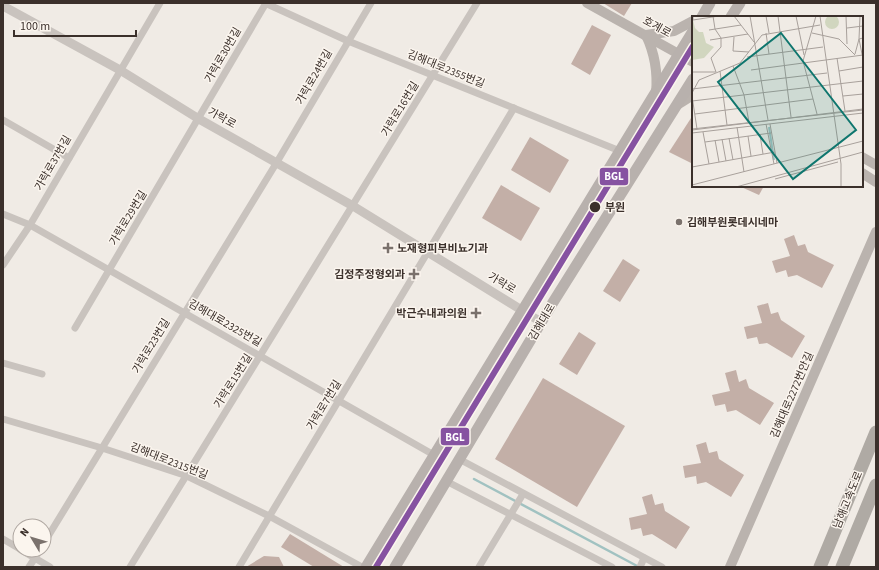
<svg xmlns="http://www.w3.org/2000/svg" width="879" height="570" font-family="'Source Sans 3','Noto Sans KR',sans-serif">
  <rect width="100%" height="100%" fill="#f0ebe5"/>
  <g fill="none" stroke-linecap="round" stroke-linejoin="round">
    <path stroke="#a1c2c1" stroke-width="2.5" d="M474 479 639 567"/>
  </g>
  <g fill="#c3afa7">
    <path d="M603 3H632L624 16Z"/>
    <path d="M592 25 611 35 590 75 571 64Z"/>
    <path d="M693 115V164L669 152Z"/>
    <path d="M530 137 569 160 550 193 511 170Z"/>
    <path d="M501 185 540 208 521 241 482 218Z"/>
    <path d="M739 186H764L759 195Z"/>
    <path d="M794 235 798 246 805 244 808 252 834 265 822 288 797 275 788 277 786 270 776 273 772 261 790 256 784 239Z"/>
    <path d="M623 259 640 270 620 302 603 291Z"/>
    <path d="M768 303 771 314 778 312 781 320 805 336 792 358 767 343 759 344 757 337 747 339 744 327 762 323 757 306Z"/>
    <path d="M579 332 596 343 577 375 559 364Z"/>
    <path d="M736 370 739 382 746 379 749 388 774 403 760 425 736 410 727 412 725 404 715 406 712 395 730 391 725 373Z"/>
    <path d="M543 378 625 426 577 507 495 459Z"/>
    <path d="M706 442 709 453 717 451 719 459 744 475 731 497 706 482 697 484 696 476 685 478 683 466 701 463 696 445Z"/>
    <path d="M652 494 655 505 663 503 665 511 690 527 676 549 652 534 643 536 641 528 631 530 629 518 647 514 642 497Z"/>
    <path d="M290 534 344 567H314L281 547Z"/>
    <path d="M264 556 279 557 284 567H246Z"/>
  </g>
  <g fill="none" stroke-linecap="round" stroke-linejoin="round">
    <g stroke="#c9c3be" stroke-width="7">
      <path d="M265 3 348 41 620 151"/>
      <path d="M3 120 69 158"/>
      <path d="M3 214 30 225 434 455"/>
      <path d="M3 265 30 225 160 3"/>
      <path d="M75 328 266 3"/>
      <path d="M3 363 42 374"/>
      <path d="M3 419 102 448 187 476 269 516 362 567"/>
      <path d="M459 459 662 567"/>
      <path d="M446 481 612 567"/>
      <path d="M3 539 20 549"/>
      <path d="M44 543 277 162 371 3"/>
      <path d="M21 550 50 567"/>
      <path d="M29 567 40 550"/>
      <path d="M130 567 477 3"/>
      <path d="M239 567 514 108"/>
      <path d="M479 567 523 494"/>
      <path d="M640 567 644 558"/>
    </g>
    <path stroke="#c9c3be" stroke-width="9" d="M3 6 120 70 199 119 353 206 541 322"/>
    <g stroke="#bab3ae" stroke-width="10">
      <path d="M587 3 693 62"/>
      <path d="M656 93C658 72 655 54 646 35L674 31 693 21"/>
      <path d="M677 105 693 95"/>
      <path d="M862 157 876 165"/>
      <path d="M862 173 876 182"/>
      <path d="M730 567 876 232"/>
    </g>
    <g stroke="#b8b1ad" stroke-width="11">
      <path d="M702 17 710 3"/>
      <path d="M731 17 740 3"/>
      <path d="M366 567 693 31"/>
      <path d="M395 567 552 304 693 79"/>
    </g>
    <g stroke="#afaaa4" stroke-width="13">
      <path d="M820 567 876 432"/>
      <path d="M842 567 876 485"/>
    </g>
    <g stroke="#fbf5ee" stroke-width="9">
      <path id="rail-1" d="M376 567 693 46"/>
    </g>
    <use href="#rail-1" stroke="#8652a1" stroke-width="6"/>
  </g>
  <circle fill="#3b302b" stroke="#fbf5ee" stroke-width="1.5" cx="595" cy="207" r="6"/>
  <g fill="#7a716c" stroke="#fbf5ee" stroke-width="1.5">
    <circle cx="679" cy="222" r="4"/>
    <path d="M386 242h4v4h4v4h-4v4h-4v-4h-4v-4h4z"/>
    <path d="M412 268h4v4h4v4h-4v4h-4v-4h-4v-4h4z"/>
    <path d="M474 307h4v4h4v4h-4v4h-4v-4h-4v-4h4z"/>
  </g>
  <g text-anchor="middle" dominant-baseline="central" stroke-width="3" stroke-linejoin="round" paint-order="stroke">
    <g font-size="11" fill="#3b302b" stroke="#fbf5ee">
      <text transform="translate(657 27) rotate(29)">호계로</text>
      <text transform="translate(223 55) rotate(-60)">가락로30번길</text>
      <text transform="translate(446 69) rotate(22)">김해대로2355번길</text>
      <text transform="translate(314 77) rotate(-60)">가락로24번길</text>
      <text transform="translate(400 109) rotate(-59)">가락로16번길</text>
      <text transform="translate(222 118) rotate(29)">가락로</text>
      <text transform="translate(53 163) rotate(-60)">가락로37번길</text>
      <text transform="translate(128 218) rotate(-59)">가락로29번길</text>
      <text transform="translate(502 283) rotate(31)">가락로</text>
      <text transform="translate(542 322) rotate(-59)">김해대로</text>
      <text transform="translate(225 323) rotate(30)">김해대로2325번길</text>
      <text transform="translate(151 346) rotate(-59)">가락로23번길</text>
      <text transform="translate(233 381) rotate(-58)">가락로15번길</text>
      <text transform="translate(792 395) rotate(-67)">김해대로2272번안길</text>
      <text transform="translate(324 405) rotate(-59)">가락로7번길</text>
      <text transform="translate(169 461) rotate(21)">김해대로2315번길</text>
      <text transform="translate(848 500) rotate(-68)">남해고속도로</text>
    </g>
    <g font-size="11" font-weight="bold" fill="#3b302b" stroke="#fbf5ee" text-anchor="start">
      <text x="605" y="207">부원</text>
    </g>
    <g font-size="11" font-weight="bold" fill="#3b302b" stroke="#fbf5ee" text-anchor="start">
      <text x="687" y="222">김해부원롯데시네마</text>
      <text x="397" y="248">노재형피부비뇨기과</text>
      <text x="405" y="274" text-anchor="end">김정주정형외과</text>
      <text x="467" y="313" text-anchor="end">박근수내과의원</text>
    </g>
  </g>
  <g transform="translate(692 16)">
    <rect width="171" height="171" fill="#f0ebe5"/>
    <path d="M133 6a7 7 0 1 1 14 0a7 7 0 1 1-14 0ZM0 0 3 12 7 16H11L14 27 22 31 12 42 0 44Z" fill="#d1d6bf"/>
    <path fill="none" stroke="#a1c2c1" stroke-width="2" d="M77 111 82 144"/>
    <path fill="none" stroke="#a8a09b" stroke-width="1" d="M1 0V4L27 0M42 0 62 26M58 0 76 104M74 0 77 17M86 0 99 101M104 0 112 39M124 0 111 45 125 98M128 0 149 148V171M154 0 155 28M168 0 167 23 171 43M155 12 171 10M17 14 49 9M74 17 77 38M120 17 147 23 163 39M42 21 41 35 57 36M18 24 56 18M163 38 167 23 171 22M55 41 131 31M145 42 153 95M41 50 52 79 57 106M59 54 171 39M28 55 35 109M147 55 171 51M0 56H24L19 42 29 31V22L23 13 21 0M0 73 135 57M0 77 7 64 48 47 70 19 128 9M0 80 5 113M151 80 171 78M0 85 171 65M3 98 121 83M74 108 82 148M78 108 85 147M45 111 52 156M0 113 171 94M0 114 171 93M11 116 17 148M0 117 171 97M68 119 71 138M56 120 59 140M37 122 41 144M30 123 34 145M23 124 27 146M13 126 79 117M0 151 83 136M83 163 146 146M0 169 171 125M44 171 171 136"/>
    <path fill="#0f766e" fill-opacity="0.15" stroke="#0f766e" stroke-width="2" d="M89 17 164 114 101 163 26 66Z"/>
    <rect width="171" height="171" fill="none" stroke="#3b302b" stroke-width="2"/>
  </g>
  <g stroke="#fbf5ee" stroke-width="1.5">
    <rect x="599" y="167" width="30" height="19" rx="4" fill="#8652a1"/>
    <rect x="440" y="427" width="30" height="19" rx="4" fill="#8652a1"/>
  </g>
  <g font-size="11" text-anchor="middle" font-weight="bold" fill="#fff">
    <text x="614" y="180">BGL</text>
    <text x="455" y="441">BGL</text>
  </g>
  <rect width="879" height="570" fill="none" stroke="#3b302b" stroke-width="8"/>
  <g transform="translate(32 538) rotate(308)"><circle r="19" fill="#fbf5ee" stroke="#aea6a0"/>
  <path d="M0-3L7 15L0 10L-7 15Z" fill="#7a716c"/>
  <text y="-6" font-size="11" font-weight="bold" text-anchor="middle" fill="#3b302b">N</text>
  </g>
  <path d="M14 30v6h122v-6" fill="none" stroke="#3b302b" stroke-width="2"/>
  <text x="20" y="30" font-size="12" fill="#3b302b" stroke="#fbf5ee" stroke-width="3" paint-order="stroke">100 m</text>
</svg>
